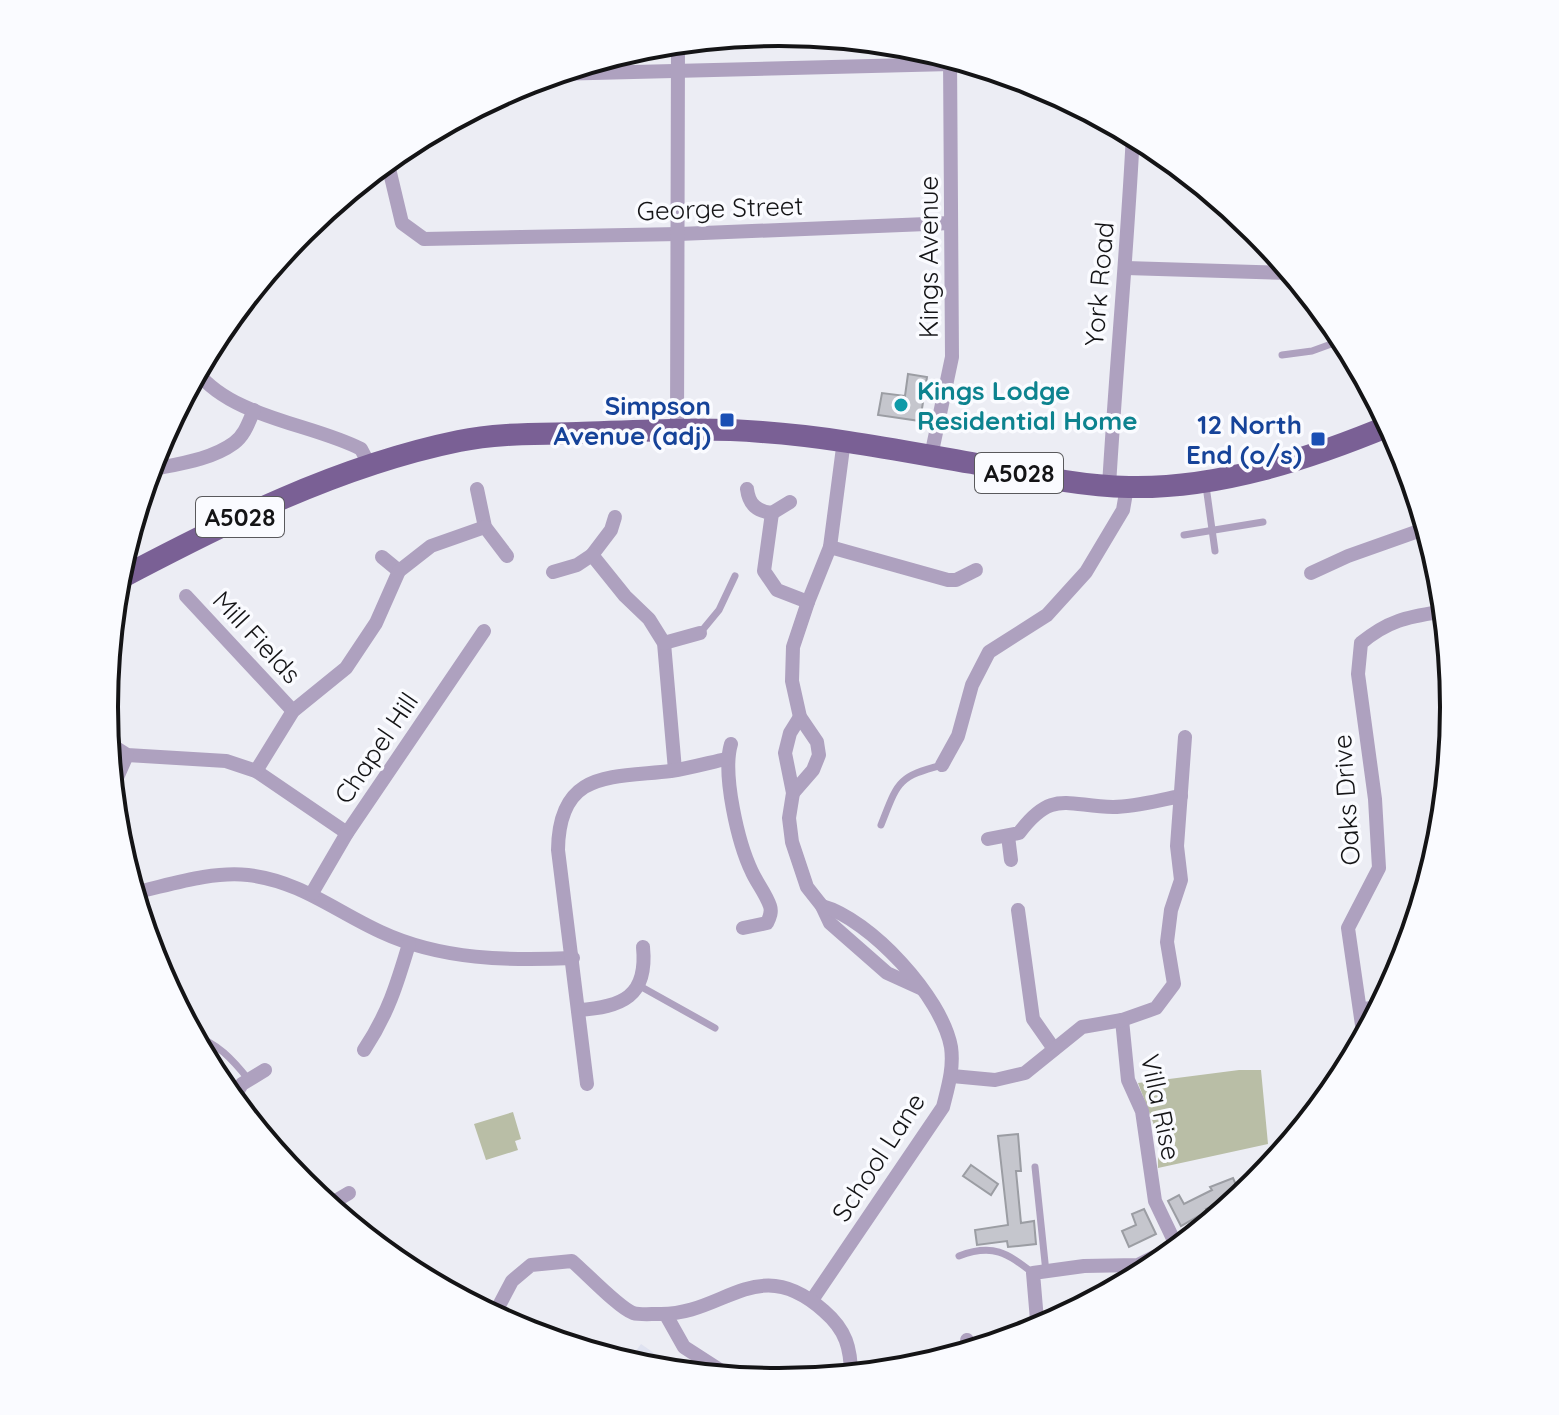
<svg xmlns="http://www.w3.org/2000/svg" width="1559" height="1415" font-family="Quicksand,sans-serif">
  <rect width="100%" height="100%" fill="#ecedf4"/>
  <path fill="#dfe2f0" d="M641 1344 684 1374 647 1370 627 1364Z"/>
  <g fill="#b9bea6">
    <path d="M1239 1070H1261L1268 1144 1158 1168V1151L1162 1148 1175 1145 1173 1127 1154 1125 1138 1083Z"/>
    <path d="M513 1112 521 1139 515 1141 518 1150 486 1160 474 1124Z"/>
  </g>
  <g fill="#c5c6cd" stroke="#9b9da3" stroke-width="2">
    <path d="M908 374 927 377 920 421 878 415 882 393 905 396Z"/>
    <path d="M1018 1134 1021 1171H1016L1021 1223 1034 1221 1036 1244 1008 1247 1007 1241 977 1245 975 1230 1008 1225 998 1136Z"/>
    <path d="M971 1165 998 1184 991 1195 963 1176Z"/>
    <path d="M1233 1178 1240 1194 1206 1209 1207 1211 1181 1226 1168 1201 1179 1195 1184 1204 1212 1190 1210 1187Z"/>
    <path d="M1144 1209 1156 1234 1129 1247 1122 1231 1136 1225 1132 1214Z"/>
  </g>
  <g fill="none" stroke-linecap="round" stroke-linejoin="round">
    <g stroke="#aea1bf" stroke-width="7">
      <path d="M1282 355 1312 351 1345 339"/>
      <path d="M1206 486 1215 551"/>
      <path d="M1184 535 1263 522"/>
      <path d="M700 633 719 610 735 576"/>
      <path d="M881 825C898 782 897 777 942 765"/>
      <path d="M1438 842 1441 843"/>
      <path d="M638 985 715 1028"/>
      <path d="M1359 1006 1384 1003"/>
      <path d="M192 1035C217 1042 233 1060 249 1080"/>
      <path d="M1035 1167 1046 1272"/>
      <path d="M959 1256C993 1243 1007 1253 1033 1273"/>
    </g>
    <g stroke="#aea1bf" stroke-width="14">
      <path d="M553 74 951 64"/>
      <path d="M387 160 402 223 424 239 679 234 951 223"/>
      <path d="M1126 268 1290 273"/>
      <path d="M197 372C233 418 313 424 361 449L370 466"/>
      <path d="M677 431 678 42"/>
      <path d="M931 456 952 357 950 57"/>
      <path d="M149 470C177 464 211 460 234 443 245 435 249 421 254 410"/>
      <path d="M1109 486C1116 368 1127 252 1133 134"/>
      <path d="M477 489 485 527 507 556"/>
      <path d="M747 489C749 505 757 511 772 513L764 571 777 590 808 602"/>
      <path d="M772 513 790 502"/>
      <path d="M830 547 948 580H956L976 570"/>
      <path d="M592 555 611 530 615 517"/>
      <path d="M382 557 399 571"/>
      <path d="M553 572 577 565 592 555 625 596 649 619 664 643 675 770"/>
      <path d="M1311 573 1348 556 1427 528"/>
      <path d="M186 596 293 711"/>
      <path d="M664 643 700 633"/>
      <path d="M800 717 790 733 785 753 793 793 789 818 792 842 807 887 822 906 830 923 887 973 920 988"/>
      <path d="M108 743 127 755 226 761 256 771 347 833"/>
      <path d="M731 744C722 774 738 843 752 872 757 883 766 894 770 906 772 912 770 917 767 923L743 928"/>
      <path d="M942 765 958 736 972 685 989 652 1047 615 1086 572 1123 510 1127 487"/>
      <path d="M256 771 293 711 346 668 376 623 399 571 431 546 485 527"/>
      <path d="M112 789 127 755"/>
      <path d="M793 793 813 770 819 755 817 742 800 717 792 681 793 647 808 602 830 547 844 440"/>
      <path d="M1008 836 1011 860"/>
      <path d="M988 839 1019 833C1052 789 1066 806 1113 807 1135 807 1159 800 1181 796"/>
      <path d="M133 893C170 885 210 871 248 875 300 881 335 911 381 932 441 960 509 961 573 958"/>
      <path d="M312 893 347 833 484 631"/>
      <path d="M1018 910 1033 1019 1054 1049"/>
      <path d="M578 1010C622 1007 648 997 643 947"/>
      <path d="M1122 1020 1128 1080 1142 1111 1155 1201 1177 1247"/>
      <path d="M1364 1039 1348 928 1379 868 1375 799 1358 674 1361 643C1390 619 1409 617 1445 611"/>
      <path d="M364 1050C388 1014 397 984 409 944"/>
      <path d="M952 1076 995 1080 1025 1073 1082 1027 1122 1020 1156 1008 1174 984 1167 942 1171 910 1181 880 1177 846 1185 737"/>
      <path d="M587 1084 558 850C559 770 610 778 671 771 690 768 708 763 726 759"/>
      <path d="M232 1100 242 1084 265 1070"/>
      <path d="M327 1206 349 1193"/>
      <path d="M812 1300 943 1107C948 1087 954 1068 951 1047 942 997 870 919 822 906"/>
      <path d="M666 1315 684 1347 732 1378"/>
      <path d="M493 1317 512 1281 531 1265 572 1261C585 1272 619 1308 633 1313 640 1315 650 1314 658 1314 724 1316 757 1251 824 1311 846 1330 851 1348 851 1376"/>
      <path d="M1038 1332 1033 1273 1084 1266 1138 1265 1194 1237"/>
      <path d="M967 1340 969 1352"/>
    </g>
    <path stroke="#7a6095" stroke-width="22" d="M117 580C225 523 337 466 459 441 497 433 538 434 577 433 638 431 701 427 762 432 833 437 902 451 972 463 1024 473 1075 486 1129 487 1218 489 1309 459 1391 425"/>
  </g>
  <circle fill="#0f9aa8" stroke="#fafbff" stroke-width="3" cx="901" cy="405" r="8"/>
  <g fill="#1a4fb4" stroke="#fafbff" stroke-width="3">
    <rect x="719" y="412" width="16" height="16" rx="4"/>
    <rect x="1310" y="431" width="16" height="16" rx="4"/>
  </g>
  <g text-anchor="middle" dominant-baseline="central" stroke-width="7" stroke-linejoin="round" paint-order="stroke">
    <g fill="#fafbff" stroke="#59595c" stroke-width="2">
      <rect x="975" y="453" width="88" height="40" rx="6"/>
      <rect x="196" y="497" width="88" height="40" rx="6"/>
    </g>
    <g font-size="24" font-weight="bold" fill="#141416">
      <text x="1019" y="473">A5028</text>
      <text x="240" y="517">A5028</text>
    </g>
    <g font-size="26" fill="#141416" stroke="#fafbff">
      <text transform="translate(720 208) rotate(-2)">George Street</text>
      <text transform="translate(928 257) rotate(-90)">Kings Avenue</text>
      <text transform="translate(1099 284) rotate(-85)">York Road</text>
      <text transform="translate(257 637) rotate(47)">Mill Fields</text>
      <text transform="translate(376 748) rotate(-56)">Chapel Hill</text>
      <text transform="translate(1346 800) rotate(-94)">Oaks Drive</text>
      <text transform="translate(1161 1107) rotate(78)">Villa Rise</text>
      <text transform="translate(878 1157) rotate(-57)">School Lane</text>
    </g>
    <g font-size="26" font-weight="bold" fill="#0d838f" stroke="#fafbff" text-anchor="start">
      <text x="917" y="390">Kings Lodge<tspan x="917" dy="30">Residential Home</tspan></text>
    </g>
    <g font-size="26" font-weight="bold" fill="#164399" stroke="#fafbff" text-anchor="end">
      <text x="711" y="405">Simpson<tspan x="711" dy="30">Avenue (adj)</tspan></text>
      <text x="1302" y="424">12 North<tspan x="1302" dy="30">End (o/s)</tspan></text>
    </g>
  </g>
  <path d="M0 0H1559V1415H0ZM118 707a661 661 0 1 1 1322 0a661 661 0 1 1-1322 0Z" fill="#fafbff" fill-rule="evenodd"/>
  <path fill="none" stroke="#141416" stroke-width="4" d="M118 707a661 661 0 1 1 1322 0a661 661 0 1 1-1322 0Z"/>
</svg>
